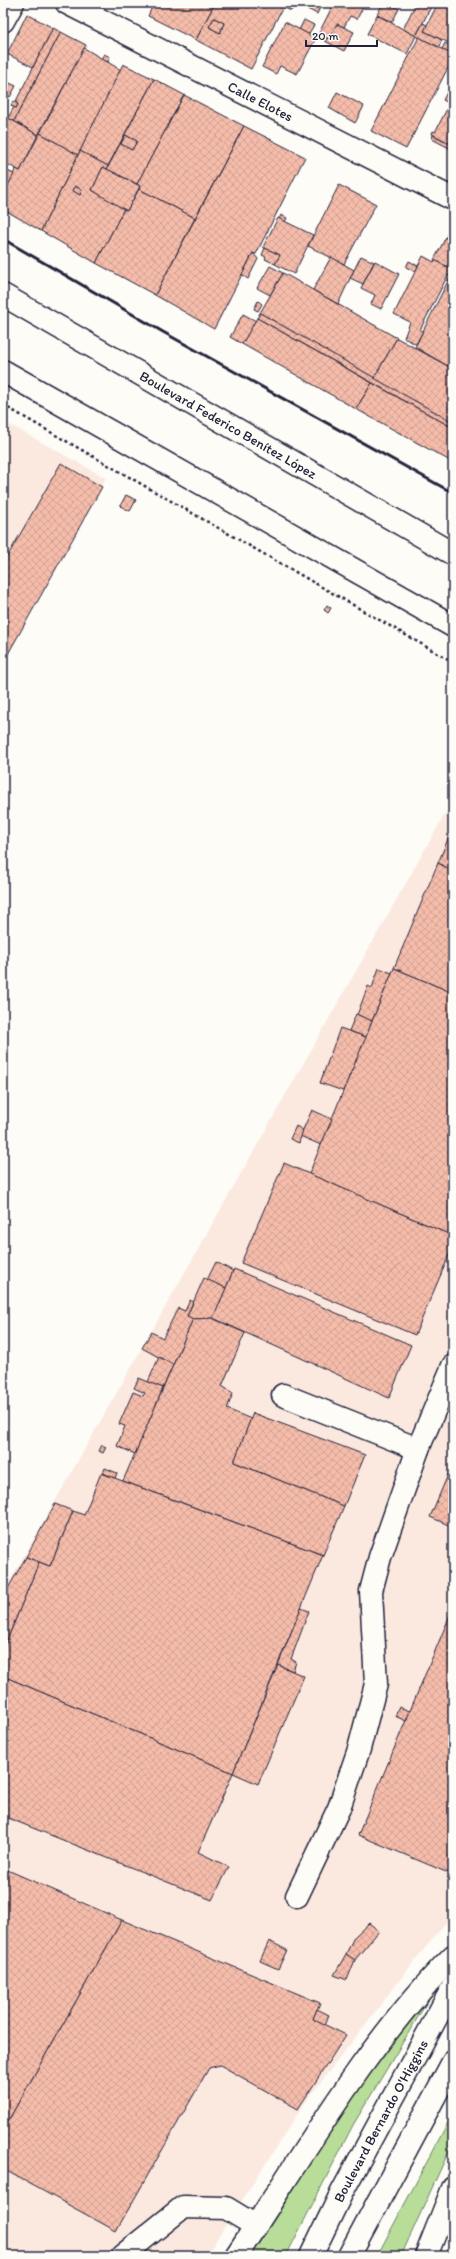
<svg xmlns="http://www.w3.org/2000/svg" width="456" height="2259" font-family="Itim,sans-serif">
  <defs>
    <pattern id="building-cross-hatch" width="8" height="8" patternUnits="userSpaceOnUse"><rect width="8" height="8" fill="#f5bcaa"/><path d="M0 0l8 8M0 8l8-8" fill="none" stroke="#d2a193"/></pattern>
  </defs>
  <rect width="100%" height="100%" fill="#fdfcf7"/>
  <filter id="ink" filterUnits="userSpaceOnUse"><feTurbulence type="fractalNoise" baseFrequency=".025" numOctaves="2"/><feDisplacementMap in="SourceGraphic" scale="8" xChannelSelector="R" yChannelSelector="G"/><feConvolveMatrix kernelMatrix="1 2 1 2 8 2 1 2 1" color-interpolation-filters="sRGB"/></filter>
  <g filter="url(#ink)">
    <g fill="#fbe9e0">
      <path d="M3 421 106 478 3 663Z"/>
      <path d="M453 800V1914L416 1959 304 2104 206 2256H3V1593Z"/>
    </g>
    <g fill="#b8dd98" stroke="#6d806a">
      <path d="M439 1979 427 2002 353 2125 286 2256H245L349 2097Z"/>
      <path d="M453 2113V2142L401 2256H377Z"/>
    </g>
    <g fill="url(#building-cross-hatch)" stroke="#22223b" fill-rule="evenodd">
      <path d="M132 3H143L140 7Z"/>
      <path d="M154 3H215L196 40 148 16Z"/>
      <path d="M215 3H285L251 69 196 40ZM214 18 224 23 220 33 209 27Z"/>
      <path d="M285 3H295L291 11 283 7Z"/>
      <path d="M296 3H322L317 14Z"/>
      <path d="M334 3H355L363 7 357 19 350 16 344 27 337 24 329 39 319 33Z"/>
      <path d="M383 3H388L399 9 392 22 377 15Z"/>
      <path d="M416 3H433L416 36 403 29Z"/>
      <path d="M438 3H453V40L451 44 424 31Z"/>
      <path d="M27 14 53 28 33 67 7 54Z"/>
      <path d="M377 15 416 36 407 54 367 34Z"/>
      <path d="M214 18 224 23 220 33 209 27Z"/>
      <path d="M304 20 314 25 308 35 299 30Z"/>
      <path d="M285 22 316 38 297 74 280 66 276 74 262 67Z"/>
      <path d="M423 23 427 25 424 31 442 40 439 47 416 36Z"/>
      <path d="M337 24 354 32 344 51 325 41 327 38 329 39Z"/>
      <path d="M53 28 61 32 14 121 8 118 14 107 16 108 18 104 15 103Z"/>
      <path d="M61 32 86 45 38 135 14 121Z"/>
      <path d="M419 37 453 55V58L406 149 371 131Z"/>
      <path d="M445 43 453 47V55L442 49Z"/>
      <path d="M84 48 121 70 78 155 40 133Z"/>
      <path d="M104 54 110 57 108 62 101 59Z"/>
      <path d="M123 64 154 79 108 166 80 151Z"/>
      <path d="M154 79 184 95 137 184 107 169ZM125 135 137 141 132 150 121 144Z"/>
      <path d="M5 81 16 86 10 97 3 93Z"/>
      <path d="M453 81V105L443 100Z"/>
      <path d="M337 92 364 106 355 123 329 108Z"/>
      <path d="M184 95 244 126 195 218 139 189 140 186 137 184Z"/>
      <path d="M13 101 18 104 16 108 11 106Z"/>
      <path d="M450 103 453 105V145L432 134 433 131 435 132Z"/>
      <path d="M3 115 38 135 20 171 5 163 3 167Z"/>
      <path d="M244 126 305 157 256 254 253 253 214 329 155 295Z"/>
      <path d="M40 133 78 155 41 231 3 209V195L13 174 16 169 20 171Z"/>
      <path d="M125 135 137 141 132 150 121 144Z"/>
      <path d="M433 135 453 145V150L432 139Z"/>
      <path d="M80 151 108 166 107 169 103 167 92 190 124 209 96 263 41 231ZM75 186 82 190 80 195 72 190Z"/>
      <path d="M103 167 140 186 127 211 92 190Z"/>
      <path d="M5 170 14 174 3 195V174Z"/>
      <path d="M339 185 376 204 344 264 308 246Z"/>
      <path d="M75 186 82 190 80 195 72 190Z"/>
      <path d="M139 189 195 218 155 295 96 263 124 209 127 211Z"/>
      <path d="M281 215 287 218 285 222 279 219Z"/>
      <path d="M278 218 313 235 294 274 275 264 280 255 263 247Z"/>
      <path d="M449 231 453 233V269L434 260Z"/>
      <path d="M265 248 280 255 275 264 265 259 266 257 262 255Z"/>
      <path d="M253 253 258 259 248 279 242 275Z"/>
      <path d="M361 256 374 262 363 284 350 278Z"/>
      <path d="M423 256 434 262 435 260 453 271 450 276 448 275 420 330 423 331 416 344 404 338 410 322 394 314Z"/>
      <path d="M331 257 354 270 338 304 313 290Z"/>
      <path d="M375 261 399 274 381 309 371 304 375 295 361 288Z"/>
      <path d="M409 261 418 266 415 272 406 267Z"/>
      <path d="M270 266 283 273 270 295 257 288Z"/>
      <path d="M453 271V369L415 347Z"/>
      <path d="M283 273 397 338 374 378 260 313Z"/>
      <path d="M258 301 262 304 258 311 254 309Z"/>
      <path d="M260 313 453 422V428L257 318Z"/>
      <path d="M243 314 256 321 242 344 230 337Z"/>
      <path d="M257 318 372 383 356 409 242 344Z"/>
      <path d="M397 338 453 369V422L374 378Z"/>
      <path d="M372 383 453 428 452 462 356 409Z"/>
      <path d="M61 463 102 487 9 652 3 648V564Z"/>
      <path d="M126 495 136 500 130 511 120 506Z"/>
      <path d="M327 605 331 608 328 613 324 610Z"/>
      <path d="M3 648 9 652 3 663Z"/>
      <path d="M448 839 453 841V871L438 863Z"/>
      <path d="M438 863 453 871V993L394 968Z"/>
      <path d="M379 968 392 973 372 1021 357 1015 368 986 372 988Z"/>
      <path d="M394 968 453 993V1236L309 1174Z"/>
      <path d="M356 1014 372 1021 366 1037 349 1031Z"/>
      <path d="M340 1028 366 1037 343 1091 320 1083Z"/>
      <path d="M312 1110 332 1119 321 1145 300 1136Z"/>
      <path d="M296 1126 303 1130 299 1143 290 1139Z"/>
      <path d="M284 1163 453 1236V1246L415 1335 241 1263Z"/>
      <path d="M216 1262 233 1271 226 1288 207 1280Z"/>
      <path d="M234 1269 411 1345 389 1398 213 1318Z"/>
      <path d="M204 1278 226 1288 213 1318 193 1319 187 1316Z"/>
      <path d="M190 1300 193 1302 187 1316 193 1319 173 1365 142 1348 151 1332 163 1338 178 1308 185 1311Z"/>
      <path d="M212 1318 245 1333 222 1386 233 1393 227 1409 251 1419 234 1462 344 1506 323 1555 123 1481 193 1319Z"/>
      <path d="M159 1357 173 1365 163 1388 148 1382Z"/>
      <path d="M139 1378 163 1388 135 1454 117 1446 125 1426 119 1424 133 1392 143 1396 145 1393 134 1388Z"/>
      <path d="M253 1413 365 1455 344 1506 234 1462Z"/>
      <path d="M102 1445 106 1447 103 1453 99 1451Z"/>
      <path d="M453 1463V1527L430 1517Z"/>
      <path d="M105 1468 117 1473 115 1478 103 1473Z"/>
      <path d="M101 1473 323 1555 233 1773 3 1676V1650L39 1562 50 1566 73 1511 84 1515Z"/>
      <path d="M55 1504 73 1511 50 1566 26 1557Z"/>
      <path d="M26 1557 39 1562 3 1650V1597Z"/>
      <path d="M301 1608 309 1611 291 1659 296 1662 293 1671 278 1665Z"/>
      <path d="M453 1608V1875L358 1835Z"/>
      <path d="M278 1665 304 1676 258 1784 233 1773Z"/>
      <path d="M3 1676 233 1773 198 1852 229 1867 212 1900 3 1816Z"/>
      <path d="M399 1707 410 1711 406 1721 395 1716Z"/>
      <path d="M3 1868 122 1920 3 2130Z"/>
      <path d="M122 1920 320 2003 313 2019 346 2035 298 2109 220 2065 209 2068 116 2231 3 2169V2130Z"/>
      <path d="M369 1923 379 1931 354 1961 346 1954 354 1937Z"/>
      <path d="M269 1941 287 1950 278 1969 260 1961Z"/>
      <path d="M346 1954 355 1960 347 1980 334 1975Z"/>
      <path d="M317 2009 329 2015 324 2025 313 2019Z"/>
    </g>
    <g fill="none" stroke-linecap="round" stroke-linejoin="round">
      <g stroke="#22223b" stroke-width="25">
        <g id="minor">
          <path id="s1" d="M67 3 453 199"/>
          <path d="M3 21 13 3"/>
          <path d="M283 1395 418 1449"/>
          <path d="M297 1896 339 1808 359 1749 376 1684 371 1591 380 1557 418 1449 453 1366"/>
          <path d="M122 2256 183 2207 226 2208 256 2226"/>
        </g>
      </g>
      <g stroke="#22223b" stroke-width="25">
        <g id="major">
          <path id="s2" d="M3 295 453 554"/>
          <path d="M3 371 453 626"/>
          <path d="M236 2256C303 2155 368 2041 453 1956"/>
          <path id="s3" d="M311 2256 342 2192 453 1987"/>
          <path d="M349 2256 453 2062"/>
          <path d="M426 2256 453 2188"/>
        </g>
      </g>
      <path stroke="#22223b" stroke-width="2.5" stroke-dasharray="3 3" stroke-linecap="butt" d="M3 405 453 662"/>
      <use href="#minor" stroke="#fdfcf7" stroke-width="22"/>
      <use href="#major" stroke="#fdfcf7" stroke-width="22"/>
      <path stroke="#22223b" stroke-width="3" d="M3 239 163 332 453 493"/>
    </g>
  </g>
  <g text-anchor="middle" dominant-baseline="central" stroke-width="3" stroke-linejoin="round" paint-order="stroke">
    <g font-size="14" fill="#22223b" stroke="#fdfcf7">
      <text stroke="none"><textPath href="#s1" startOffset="217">Calle Elotes</textPath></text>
      <text stroke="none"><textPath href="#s2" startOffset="260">Boulevard Federico Benítez López</textPath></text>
      <text stroke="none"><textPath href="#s3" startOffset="152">Boulevard Bernardo O'Higgins</textPath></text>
    </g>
  </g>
  <rect width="456" height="2259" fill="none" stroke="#fdfcf7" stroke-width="16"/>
  <rect x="8" y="8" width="440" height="2243" fill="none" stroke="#22223b" stroke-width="1.5" filter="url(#ink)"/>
  <path d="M306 40v6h71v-6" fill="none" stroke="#22223b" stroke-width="2"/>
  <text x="312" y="40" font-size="12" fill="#22223b" stroke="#fdfcf7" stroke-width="3" paint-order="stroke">20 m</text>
</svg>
